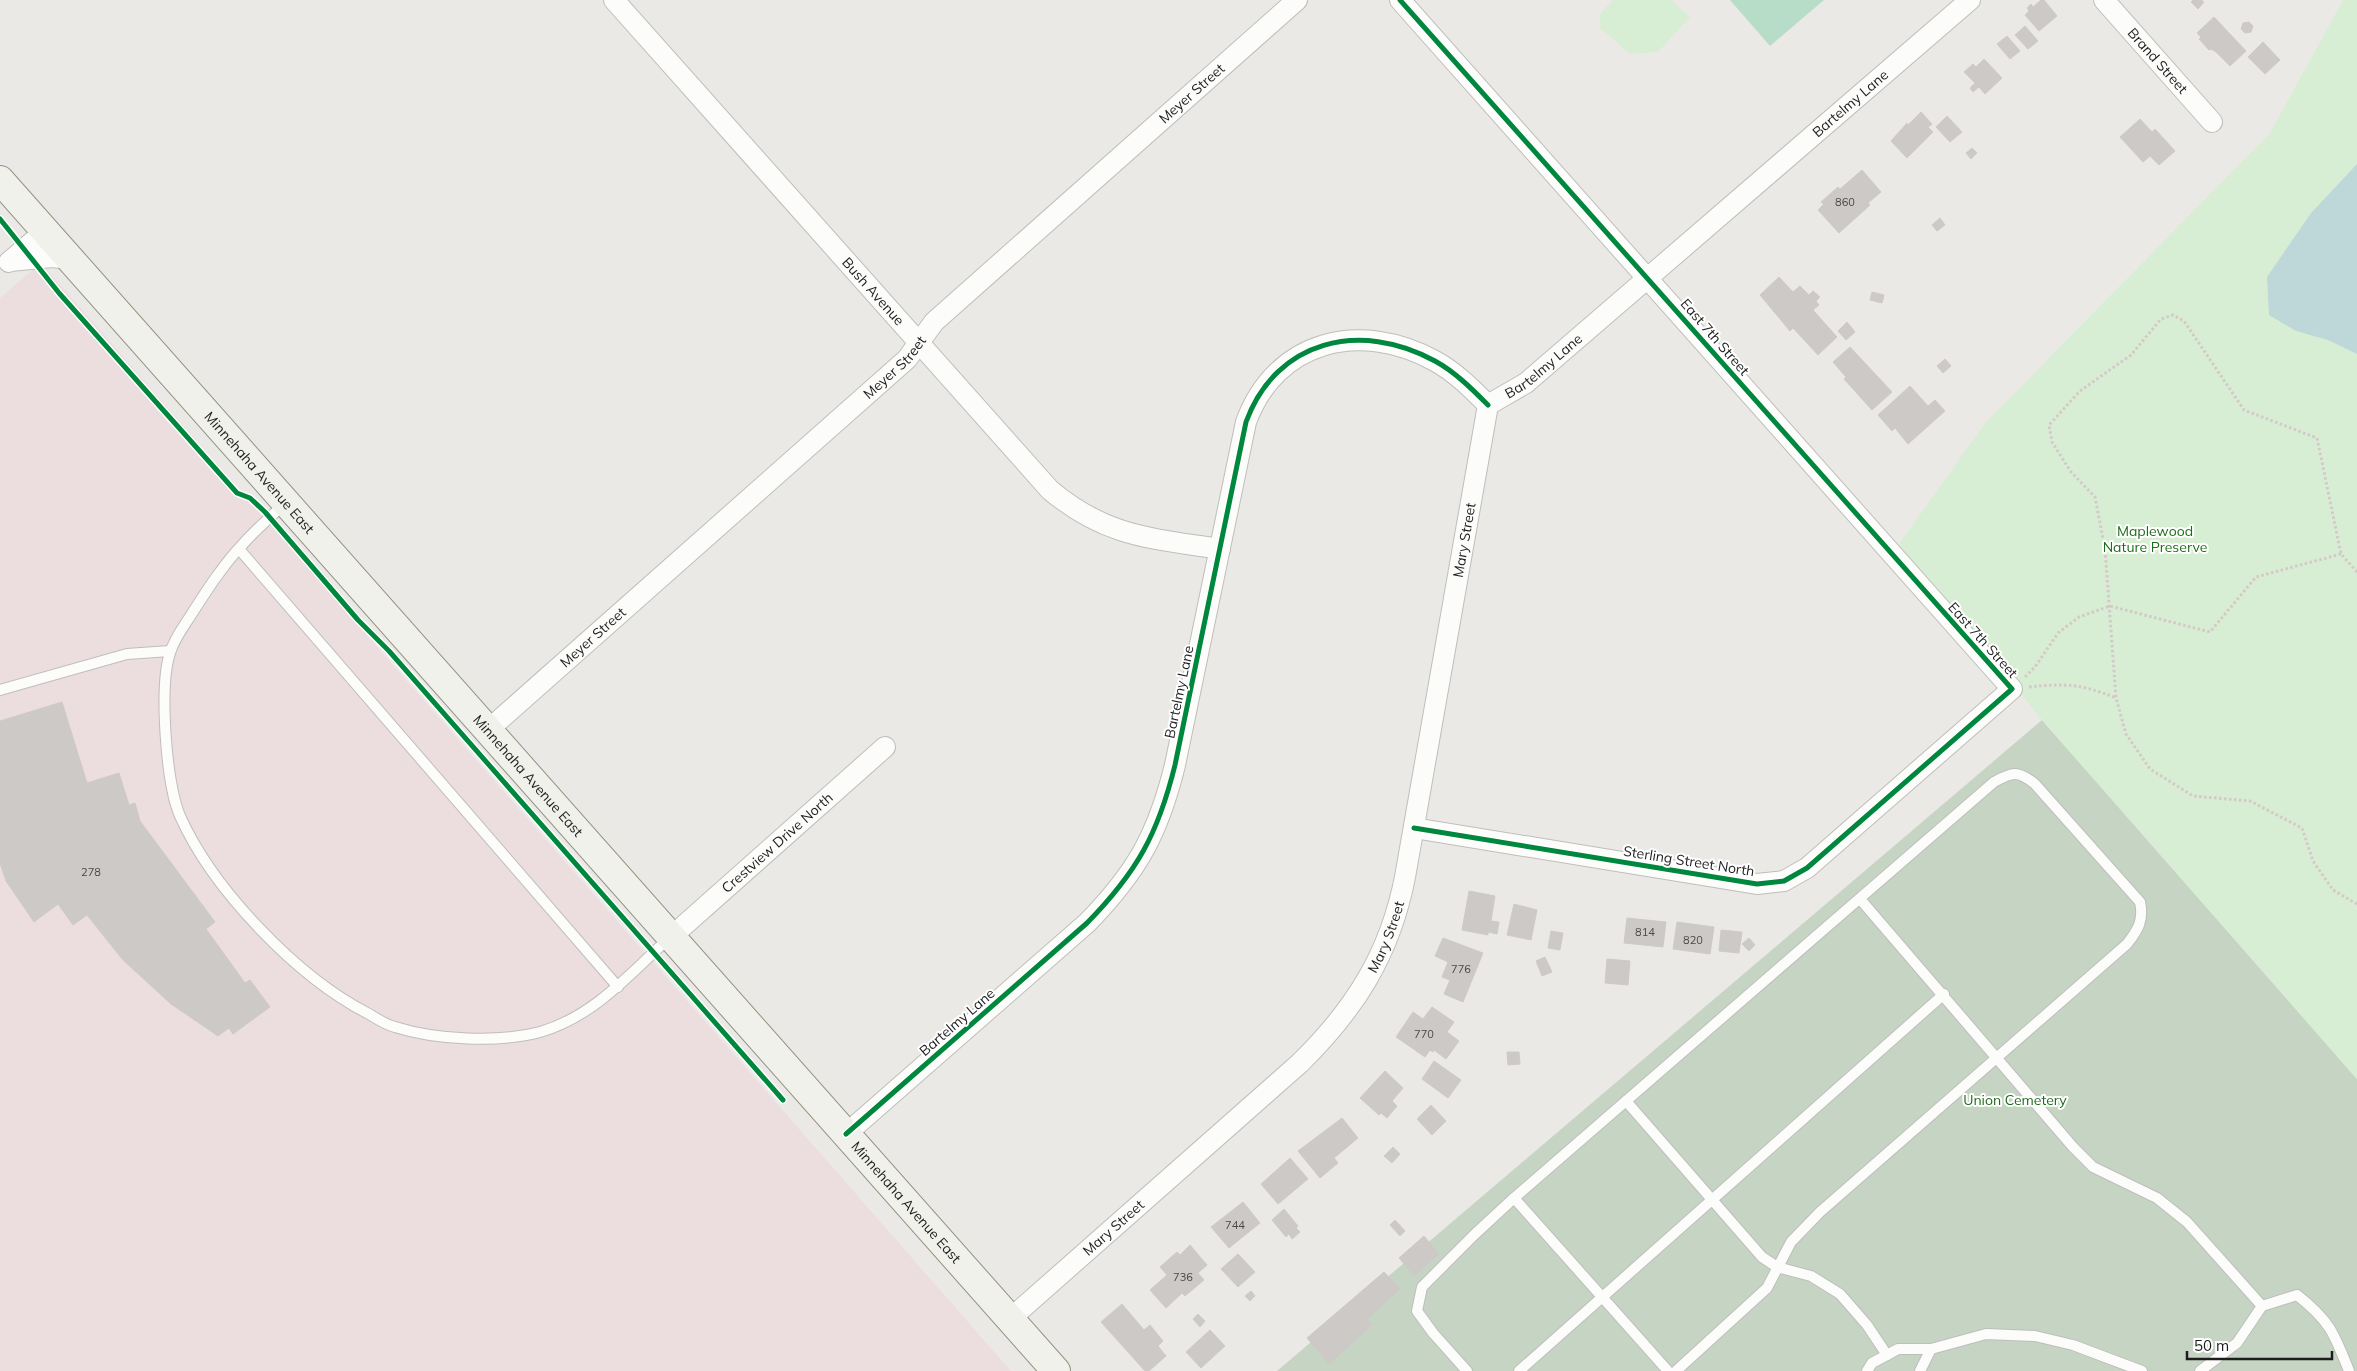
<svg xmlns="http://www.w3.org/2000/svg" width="2357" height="1371" font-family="Mulish,sans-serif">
  <rect width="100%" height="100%" fill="#ebe9e6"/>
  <path fill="#ecdede" d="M41 263 1011 1371H0V298Z"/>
  <path fill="#c6d4c4" d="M2042 720 2357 1079V1371H1277Z"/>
  <g fill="#d8eed4">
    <path d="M1613 0H1671L1690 17 1658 52 1630 54 1600 28V14Z"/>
    <path d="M2343 0H2357V1079L2042 720 1948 604 1892 554 1985 423 2270 133Z"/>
  </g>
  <path fill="#b7dcc7" d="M1730 0H1824L1770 46Z"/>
  <path fill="#bed8da" d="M2357 164V354L2328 340 2296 331 2269 315 2267 277 2311 213Z"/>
  <g fill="#ccc9c7" stroke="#cecac8">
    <path d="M2041 0H2044L2057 16 2039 31 2025 15 2029 11 2027 8 2031 4 2033 7Z"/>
    <path d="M2193 0H2201L2204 2 2198 9 2191 2Z"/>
    <path d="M2214 17 2246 51 2230 66 2216 52 2211 49 2209 50 2199 39 2201 37 2197 33Z"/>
    <path d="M2249 22 2253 26 2251 32 2245 33 2241 29 2243 23Z"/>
    <path d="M2025 26 2038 41 2028 49 2015 35Z"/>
    <path d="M2007 36 2020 51 2010 59 1997 44Z"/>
    <path d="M2263 42 2280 60 2265 74 2248 57Z"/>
    <path d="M1984 59 2002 78 1985 94 1979 87 1973 92 1970 88 1975 83 1964 72 1973 64 1976 67Z"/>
    <path d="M1921 112 1932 124 1928 127 1933 132 1907 158 1891 141 1907 123 1908 125Z"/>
    <path d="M1947 116 1962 132 1950 142 1936 127Z"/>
    <path d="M2140 119 2152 132 2155 129 2175 151 2159 165 2150 156 2143 162 2120 137Z"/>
    <path d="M1972 148 1977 153 1971 159 1966 153Z"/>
    <path d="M1862 170 1881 192 1868 203 1870 205 1839 233 1818 210 1824 204 1821 202 1838 187 1840 189Z"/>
    <path d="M1940 218 1945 225 1937 231 1932 225Z"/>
    <path d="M1779 277 1793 292 1800 286 1809 295 1813 291 1820 297 1816 301 1819 305 1813 310 1837 337 1818 355 1793 328 1790 331 1760 295Z"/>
    <path d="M1872 292 1884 295 1882 303 1870 300Z"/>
    <path d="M1847 322 1855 332 1846 340 1838 331Z"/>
    <path d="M1850 347 1892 392 1872 410 1844 379 1846 377 1833 362Z"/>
    <path d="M1945 359 1951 366 1943 373 1937 366Z"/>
    <path d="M1910 386 1928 406 1935 400 1945 411 1908 444 1895 428 1892 431 1878 415Z"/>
    <path d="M62 702 87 783 119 773 129 805 135 803 140 821 215 922 206 929 245 983 250 980 270 1007 233 1034 229 1028 218 1036 171 1004 123 960 87 915 73 925 58 904 34 922 6 881 0 863V721Z"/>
    <path d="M1469 891 1495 896 1491 921 1499 922 1497 934 1488 932V935L1462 930Z"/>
    <path d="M1514 904 1537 910 1531 940 1507 935Z"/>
    <path d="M1627 918 1666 922 1663 947 1624 943Z"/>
    <path d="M1677 922 1714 927 1710 954 1673 949Z"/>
    <path d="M1721 930 1742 932 1739 953 1719 951Z"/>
    <path d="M1551 931 1563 933 1560 950 1548 948Z"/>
    <path d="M1443 938 1483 953 1463 1002 1444 994 1450 980 1442 977 1448 962 1435 956Z"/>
    <path d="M1749 938 1755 945 1749 951 1742 944Z"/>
    <path d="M1545 957 1552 972 1542 976 1536 961Z"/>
    <path d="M1607 959 1630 961 1628 985 1605 983Z"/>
    <path d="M1432 1007 1454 1022 1447 1032 1459 1041 1446 1059 1434 1050 1433 1052 1430 1050 1425 1057 1396 1037 1413 1012 1423 1019Z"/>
    <path d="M1507 1052H1519L1520 1064 1508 1065Z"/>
    <path d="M1434 1061 1461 1080 1448 1098 1422 1079Z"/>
    <path d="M1385 1071 1403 1088 1392 1101 1397 1106 1387 1118 1381 1113 1379 1115 1360 1098Z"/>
    <path d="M1431 1105 1446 1121 1432 1135 1417 1119Z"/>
    <path d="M1342 1118 1358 1138 1334 1158 1338 1163 1320 1178 1298 1151Z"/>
    <path d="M1393 1147 1400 1154 1392 1163 1384 1156Z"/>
    <path d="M1290 1158 1308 1179 1278 1204 1261 1184Z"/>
    <path d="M1243 1202 1260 1223 1229 1248 1211 1227Z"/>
    <path d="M1284 1209 1298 1226 1296 1228 1300 1232 1292 1239 1289 1234 1286 1237 1272 1220Z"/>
    <path d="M1395 1220 1405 1231 1400 1236 1390 1225Z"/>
    <path d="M1424 1236 1439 1254 1414 1276 1399 1258Z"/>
    <path d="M1190 1245 1207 1265 1198 1273 1204 1280 1185 1296 1182 1293 1166 1308 1150 1290 1167 1275 1160 1267 1177 1252 1180 1255Z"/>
    <path d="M1238 1254 1255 1272 1238 1287 1221 1269Z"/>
    <path d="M1384 1272 1400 1289 1367 1319 1372 1325 1329 1364 1307 1338Z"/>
    <path d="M1251 1291 1255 1296 1250 1301 1245 1296Z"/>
    <path d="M1122 1304 1144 1330 1150 1325 1163 1341 1158 1346 1166 1356 1149 1371H1145L1101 1322Z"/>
    <path d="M1198 1314 1205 1321 1200 1327 1193 1319Z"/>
    <path d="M1210 1330 1225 1346 1201 1368 1186 1352Z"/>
  </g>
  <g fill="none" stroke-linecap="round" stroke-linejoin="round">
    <g stroke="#bebebc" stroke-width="12">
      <g id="service">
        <path d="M285 503C271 517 256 529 243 544 223 565 207 590 191 615 184 626 174 639 170 653 159 686 166 784 180 816 213 890 298 978 369 1014 377 1019 386 1025 395 1027 436 1040 499 1043 540 1032 593 1017 631 973 669 938"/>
        <path d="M239 549 618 987"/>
        <path d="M0 690 127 654 170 651"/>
        <path d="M1860 899 2073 1147 2093 1167 2157 1198 2187 1222 2262 1306"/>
        <path d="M1626 1101 1762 1257 1777 1267 1811 1276 1840 1294 1867 1325 1887 1355"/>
        <path d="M1514 1198 1668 1371"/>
        <path d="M1467 1371 1433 1333 1417 1311 1422 1287 1475 1234 1514 1198 1994 782C2012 772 2018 770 2035 784L2140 902C2144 920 2138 930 2127 944L1820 1212 1791 1242 1767 1288 1676 1371"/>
        <path d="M1519 1371 1944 994"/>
        <path d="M1867 1371 1872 1363 1898 1349H1931L1986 1334 2035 1336 2073 1345 2142 1371"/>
        <path d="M1920 1371 1931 1349"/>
        <path d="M2200 1371 2237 1343 2262 1306 2297 1295C2330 1321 2334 1333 2349 1371"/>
      </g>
    </g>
    <g stroke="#bebebc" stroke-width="22">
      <g id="minor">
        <path id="s1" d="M614 0 1050 490C1106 537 1150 538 1220 549"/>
        <path d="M1400 0 2012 689 1807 868 1784 881 1757 884 1414 828"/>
        <path id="s2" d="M2104 0 2212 122"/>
        <path d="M10 261 52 257 70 259"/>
        <path d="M9 262 45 231"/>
        <path id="s3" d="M1488 405 1526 383 1970 0"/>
        <path id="s4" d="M488 730 907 359 934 322 1297 0"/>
        <path id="s5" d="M671 937 885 747"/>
        <path d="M846 1134 1087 923C1137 872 1158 834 1175 765L1246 422C1276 340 1360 320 1435 361 1455 372 1471 388 1488 405"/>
        <path id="s6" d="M1010 1319 1300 1063C1355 1009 1390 954 1405 877L1488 405"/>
      </g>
    </g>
    <g stroke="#939280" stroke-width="30">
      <g id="secondary">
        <path id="s7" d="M0 180 1056 1371"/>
      </g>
    </g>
    <g stroke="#d4c8c8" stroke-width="3" stroke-dasharray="2.5 2.5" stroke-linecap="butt">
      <path d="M2357 572 2341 554 2317 438 2244 410 2184 321 2173 315 2161 319 2131 355 2080 391 2049 425 2052 442 2071 472 2095 497 2105 549 2116 698 2126 734 2150 769 2193 796 2250 801 2302 828 2313 861 2333 890 2357 904"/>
      <path d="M2025 677 2035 667 2058 633 2079 617 2110 606 2210 632 2256 577 2341 554"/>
      <path d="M2029 687C2066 683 2081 684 2116 698"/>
    </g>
    <use href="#service" stroke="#fcfcfb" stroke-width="10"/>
    <use href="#minor" stroke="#fcfcfb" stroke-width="20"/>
    <use href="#secondary" stroke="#f1f1eb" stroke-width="28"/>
    <g stroke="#fff" stroke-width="8">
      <g id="cycleway">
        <path d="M1400 0 2012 689 1807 868 1784 881 1757 884 1414 828"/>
        <path d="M0 219 59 293 237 493 250 498 265 512 358 620 389 651 783 1100"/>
        <path d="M846 1134 1087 923C1137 872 1158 834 1175 765L1246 422C1276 340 1360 320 1435 361 1455 372 1471 388 1488 405"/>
      </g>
    </g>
    <use href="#cycleway" stroke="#00873e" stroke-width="5"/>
  </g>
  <g text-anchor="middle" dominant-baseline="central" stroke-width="4" stroke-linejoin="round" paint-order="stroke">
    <g font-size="11" fill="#494848">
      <text x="1845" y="202">860</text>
      <text x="91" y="872">278</text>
      <text x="1645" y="932">814</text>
      <text x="1693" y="940">820</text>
      <text x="1461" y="969">776</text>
      <text x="1424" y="1034">770</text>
      <text x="1235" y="1225">744</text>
      <text x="1183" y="1277">736</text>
    </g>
    <g font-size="14" fill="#1d1d1d" stroke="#fff">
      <text stroke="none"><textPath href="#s2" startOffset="81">Brand Street</textPath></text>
      <text stroke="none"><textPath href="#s4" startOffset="950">Meyer Street</textPath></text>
      <text stroke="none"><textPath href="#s3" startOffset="472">Bartelmy Lane</textPath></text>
      <text stroke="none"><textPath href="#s1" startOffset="390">Bush Avenue</textPath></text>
      <text transform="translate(1715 337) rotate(49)">East 7th Street</text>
      <text stroke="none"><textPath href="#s3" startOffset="68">Bartelmy Lane</textPath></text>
      <text stroke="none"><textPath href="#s4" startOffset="545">Meyer Street</textPath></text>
      <text stroke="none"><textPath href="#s7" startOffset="391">Minnehaha Avenue East</textPath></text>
      <text stroke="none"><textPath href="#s6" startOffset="946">Mary Street</textPath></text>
      <text stroke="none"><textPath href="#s4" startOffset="140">Meyer Street</textPath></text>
      <text transform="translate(1983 640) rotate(48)">East 7th Street</text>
      <text transform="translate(1179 692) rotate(-78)">Bartelmy Lane</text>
      <text stroke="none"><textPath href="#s7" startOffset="796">Minnehaha Avenue East</textPath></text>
      <text stroke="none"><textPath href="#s5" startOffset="142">Crestview Drive North</textPath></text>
      <text transform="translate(1689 861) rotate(9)">Sterling Street North</text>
      <text stroke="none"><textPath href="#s6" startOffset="541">Mary Street</textPath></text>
      <text transform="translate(957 1022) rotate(-41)">Bartelmy Lane</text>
      <text stroke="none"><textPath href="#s7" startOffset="1366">Minnehaha Avenue East</textPath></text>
      <text stroke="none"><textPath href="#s6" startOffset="138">Mary Street</textPath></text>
    </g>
    <g font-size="14" fill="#1c6d19" stroke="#fff">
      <text x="2155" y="531">Maplewood<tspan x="2155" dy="16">Nature Preserve</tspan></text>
      <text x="2015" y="1100">Union Cemetery</text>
    </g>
  </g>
  <path d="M2187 1351v8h145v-8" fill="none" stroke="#1d1d1d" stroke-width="2.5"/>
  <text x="2194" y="1351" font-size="15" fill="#1d1d1d" stroke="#ffffff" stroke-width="4" paint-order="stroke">50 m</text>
</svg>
